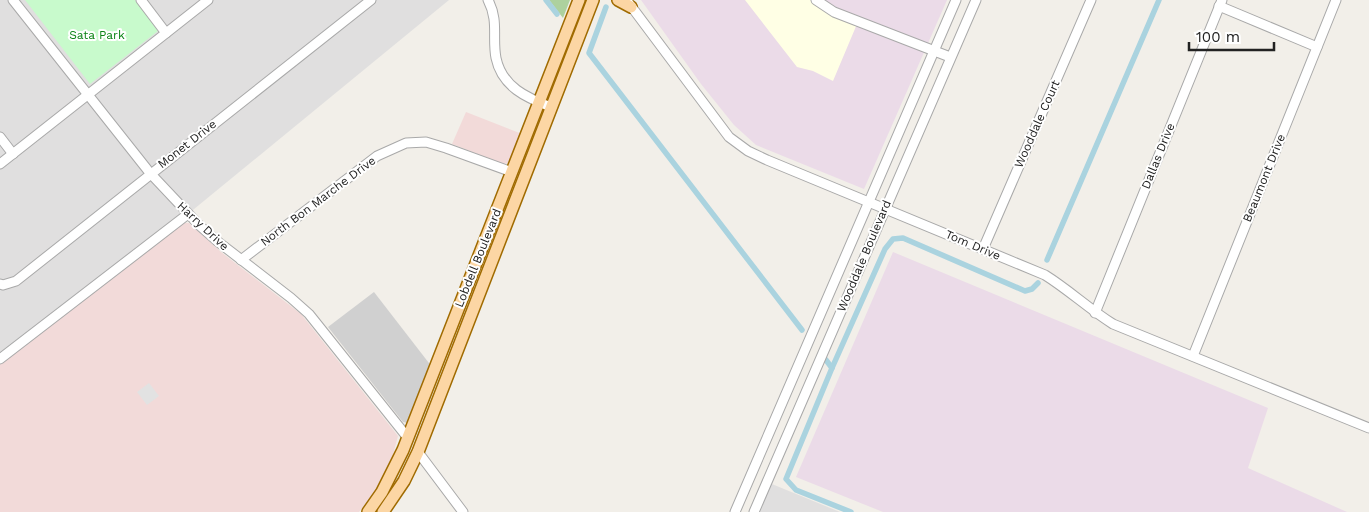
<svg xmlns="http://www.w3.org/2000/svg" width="1369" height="512" font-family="'Work Sans',sans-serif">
  <rect width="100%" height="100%" fill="#f2efe9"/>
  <g fill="#e0dfdf">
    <path d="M0 0H449L188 214 0 359Z"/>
    <path d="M767 482 840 512H754Z"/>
  </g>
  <g fill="#f2dad9">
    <path d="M466 112 522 134 510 163 503 164 452 144Z"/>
    <path d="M183 223H189L221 252 301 314 398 436 390 466 375 492 359 512H0V359Z"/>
  </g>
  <g fill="#ebdbe8">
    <path d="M641 0H947L864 189 756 145 734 125 701 84Z"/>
    <path d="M893 252 1268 408 1248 468 1347 512H883L796 477Z"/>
  </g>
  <path fill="#ffffe5" d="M745 0H814L857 24 833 81 813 71 797 67Z"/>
  <path fill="#d0d0d0" d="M374 292 432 367 410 422 407 423 403 422 328 327Z"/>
  <path fill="#add19e" d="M549 0H570L563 18Z"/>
  <path fill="#c8facc" d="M25 0H135L158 31 90 84Z"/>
  <path fill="#e2e2e2" d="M149 383 159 396 147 405 137 392Z"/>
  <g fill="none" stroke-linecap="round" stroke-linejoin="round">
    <g stroke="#aad3df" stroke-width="5.5">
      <path d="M546 0 557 14"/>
      <path d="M606 7 589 53 802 330"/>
      <path d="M1047 260 1159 0"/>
      <path d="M826 360 832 368"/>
      <path d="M851 512 796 490 786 479 832 368 885 249 893 239 903 238 1025 291 1032 289 1038 283"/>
    </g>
    <g stroke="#a9a9a9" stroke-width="11">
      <g id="minor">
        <path d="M13 0 150 173 200 226 217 241 291 298 309 314 408 438"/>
        <path d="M141 0 166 33"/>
        <path d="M488 0C499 21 492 37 496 58 502 87 527 98 551 107"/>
        <path d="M816 0 834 12 950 57"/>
        <path d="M628 2 729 137 748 151 767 160 1045 275C1069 290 1089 309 1113 324L1369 428"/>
        <path d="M1219 6 1317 47"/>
        <path d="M0 137 13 154"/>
        <path d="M0 164 208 0"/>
        <path d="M983 249 1091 0"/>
        <path d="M241 260 377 156 406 143 426 142 446 148 512 172"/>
        <path d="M0 284 3 285 16 281 371 0"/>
        <path d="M1095 313 1222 0"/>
        <path d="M1193 356 1336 0"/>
        <path d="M0 359 188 214"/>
        <path d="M418 452 463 512"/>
        <path d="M735 512 956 0"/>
        <path d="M754 512 976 0"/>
      </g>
    </g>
    <g stroke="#a06b00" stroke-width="14">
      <g id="major">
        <path d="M618 0 631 7"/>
        <path d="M368 512 382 492 403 450 579 0"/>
        <path d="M383 512 404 481 418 452 593 0"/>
      </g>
    </g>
    <use href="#minor" stroke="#fff" stroke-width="9"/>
    <use href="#major" stroke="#fcd6a4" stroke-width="11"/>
  </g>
  <g text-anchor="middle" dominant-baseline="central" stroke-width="4" stroke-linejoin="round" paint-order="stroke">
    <g font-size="12" fill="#0c8416" stroke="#fff">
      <text x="97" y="35">Sata Park</text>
    </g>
    <g font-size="12" fill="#222" stroke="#fff">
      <text transform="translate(1037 124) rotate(-66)">Wooddale Court</text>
      <text transform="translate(187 144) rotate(-38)">Monet Drive</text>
      <text transform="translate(1158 156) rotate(-68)">Dallas Drive</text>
      <text transform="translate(1264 178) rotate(-68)">Beaumont Drive</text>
      <text transform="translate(318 201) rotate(-37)">North Bon Marche Drive</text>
      <text transform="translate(203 226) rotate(43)">Harry Drive</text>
      <text transform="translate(973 245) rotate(23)">Tom Drive</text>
      <text transform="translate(864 256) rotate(-67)">Wooddale Boulevard</text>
      <text transform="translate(478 258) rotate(-68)">Lobdell Boulevard</text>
    </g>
  </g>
  <path d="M1189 42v8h85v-8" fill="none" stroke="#222222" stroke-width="2.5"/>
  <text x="1196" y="42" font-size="15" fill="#222222" stroke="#ffffff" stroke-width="4" paint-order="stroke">100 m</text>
</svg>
